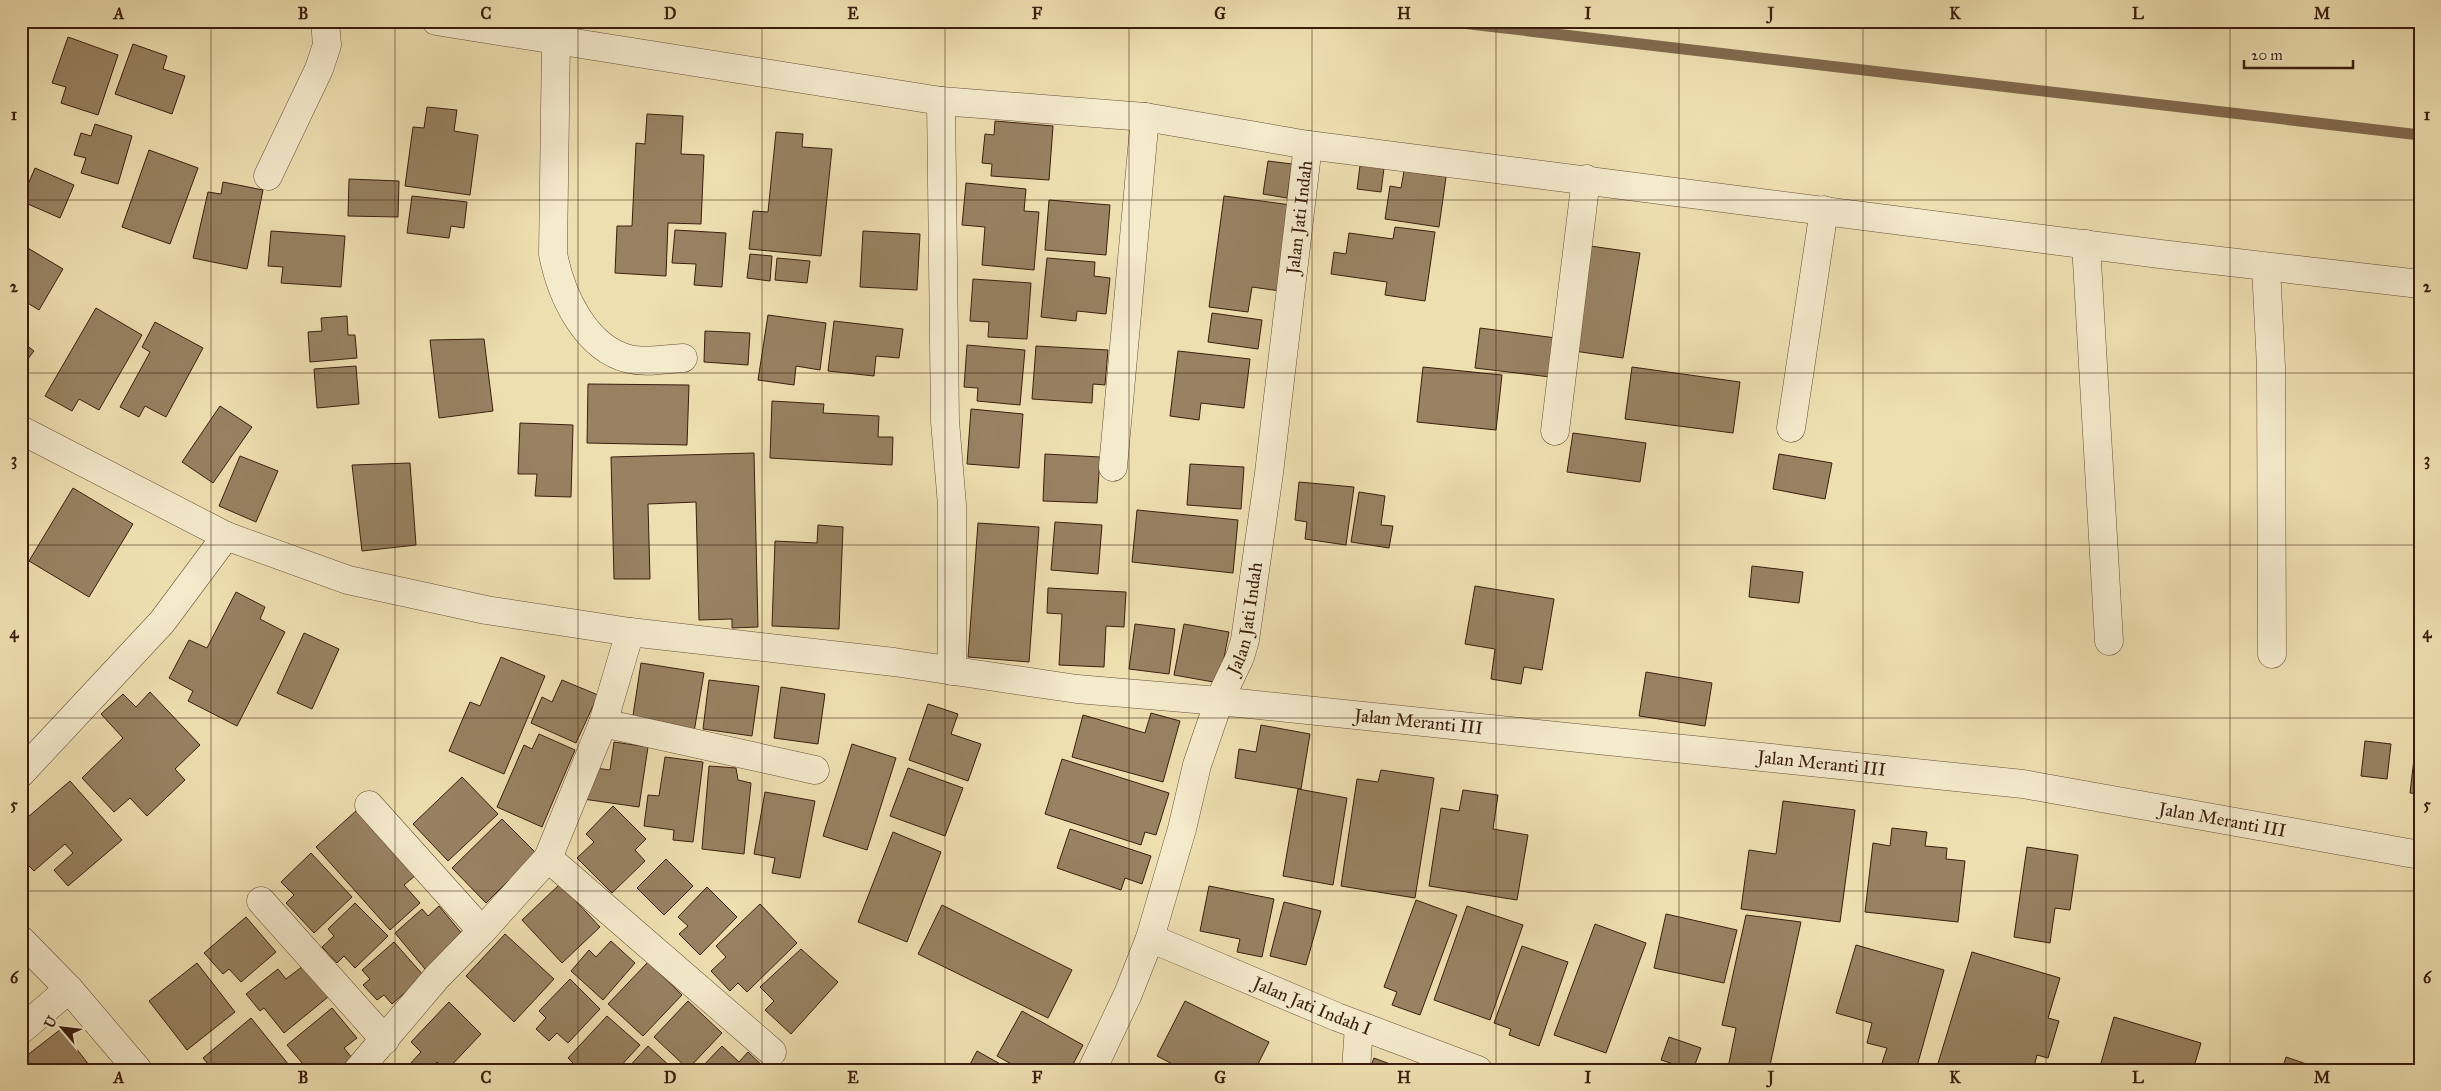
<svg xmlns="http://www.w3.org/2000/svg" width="2441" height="1091" font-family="'IM FELL Great Primer',serif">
  <rect width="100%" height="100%" fill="#eedfb1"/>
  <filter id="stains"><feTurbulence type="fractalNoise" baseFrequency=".004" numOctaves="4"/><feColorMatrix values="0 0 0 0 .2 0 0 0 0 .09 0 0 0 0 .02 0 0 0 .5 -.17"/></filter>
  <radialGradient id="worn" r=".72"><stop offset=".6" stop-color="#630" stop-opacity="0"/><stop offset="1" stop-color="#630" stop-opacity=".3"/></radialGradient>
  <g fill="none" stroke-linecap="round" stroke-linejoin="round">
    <path stroke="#826a4e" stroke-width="11" d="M1444 21 2420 135"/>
  </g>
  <g fill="#988262" stroke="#3b1e0d">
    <path d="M68 37 118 55 98 115 61 103 66 87 52 83Z"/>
    <path d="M133 44 167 56 163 69 185 76 172 114 115 94Z"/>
    <path d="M427 107 457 110 454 131 478 135 470 195 405 186 413 127 424 128Z"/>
    <path d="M647 114 683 116 681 154 704 155 701 224 668 223 666 276 615 273 617 226H632L636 143 645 144Z"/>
    <path d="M995 121 1053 126 1049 180 991 176 992 164 982 163 985 134 994 135Z"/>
    <path d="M95 124 132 136 118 184 81 173 86 158 74 155 81 133 91 136Z"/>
    <path d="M776 132 803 134 802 147 832 149 821 256 749 249 753 211 768 212Z"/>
    <path d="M149 150 198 168 170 244 122 227Z"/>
    <path d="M1361 158 1385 160 1381 192 1357 189Z"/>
    <path d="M1268 161 1292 164 1287 198 1263 194Z"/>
    <path d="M35 168 74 185 60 218 21 201Z"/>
    <path d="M1404 171 1446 177 1439 227 1385 219 1390 186 1401 188Z"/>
    <path d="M349 179 399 181 398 217 348 216Z"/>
    <path d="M223 182 263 190 247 269 193 258 208 192 221 194Z"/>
    <path d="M966 183 1026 189 1024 211 1039 212 1034 270 982 265 985 227 962 225Z"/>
    <path d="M412 196 467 202 464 228 451 226 449 238 407 233Z"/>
    <path d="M1224 196 1291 205 1280 291 1252 287 1248 312 1209 307Z"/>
    <path d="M1049 200 1110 205 1106 255 1045 250Z"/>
    <path d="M1395 227 1435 232 1425 301 1385 295 1387 282 1331 274 1334 252 1346 254 1349 233 1393 239Z"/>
    <path d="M675 230 726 233 722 287 694 285 696 264 672 263Z"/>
    <path d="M271 231 345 236 341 287 281 283 283 267 268 266Z"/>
    <path d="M863 231 920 234 917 290 860 287Z"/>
    <path d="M21 244 63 269 39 310 21 299Z"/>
    <path d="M1590 246 1640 253 1623 358 1574 351Z"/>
    <path d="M750 254 772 256 770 281 747 278Z"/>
    <path d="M777 258 810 261 807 283 775 280Z"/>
    <path d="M1047 258 1095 262 1094 276 1110 278 1106 314 1077 311 1076 321 1041 317Z"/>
    <path d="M973 279 1031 283 1027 339 988 337 989 322 970 321Z"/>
    <path d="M96 308 142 335 99 410 79 399 72 411 45 396Z"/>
    <path d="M1212 313 1262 320 1258 349 1208 342Z"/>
    <path d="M768 315 826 323 820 370 796 366 794 385 758 380Z"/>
    <path d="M347 316 348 335H355L357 358 310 362 308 332 322 331 321 318Z"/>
    <path d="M834 321 903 329 899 358 876 356 874 376 828 371Z"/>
    <path d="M155 322 203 348 166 417 145 406 139 417 120 407 150 352 142 347Z"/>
    <path d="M1480 328 1556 338 1550 377 1475 368Z"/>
    <path d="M705 331 750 333 748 365 704 362Z"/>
    <path d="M484 339 493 411 439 418 430 340Z"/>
    <path d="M21 341 34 351 21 368Z"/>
    <path d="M967 345 1025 350 1020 405 977 401 978 388 964 387Z"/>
    <path d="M1036 346 1108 350 1105 385 1093 384 1092 403 1032 399Z"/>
    <path d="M1178 351 1250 359 1244 408 1201 403 1199 420 1170 416Z"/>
    <path d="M356 366 359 404 317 408 314 369Z"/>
    <path d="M1423 367 1502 375 1496 430 1417 422Z"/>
    <path d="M1632 367 1740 382 1733 433 1625 419Z"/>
    <path d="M588 384 689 385 687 445 587 443Z"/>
    <path d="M772 401 824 404 823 413 879 416 878 437H893L892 465 770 458Z"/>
    <path d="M220 406 252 427 213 483 182 462Z"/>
    <path d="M971 409 1023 414 1019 468 967 464Z"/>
    <path d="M520 423 573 425 571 497 535 496 537 474H518Z"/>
    <path d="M1573 433 1646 443 1640 482 1567 472Z"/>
    <path d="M754 453 758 627 732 628V619L699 620 696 502 648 504 650 579H614L611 457Z"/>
    <path d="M1045 454 1100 457 1097 503 1043 501Z"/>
    <path d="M1779 454 1832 463 1825 499 1773 489Z"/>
    <path d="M240 456 278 471 256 522 219 506Z"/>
    <path d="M410 463 416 545 362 551 352 465Z"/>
    <path d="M1190 464 1244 467 1241 509 1187 505Z"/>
    <path d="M1299 482 1354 487 1346 545 1305 539 1307 522 1295 520Z"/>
    <path d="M73 488 133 524 89 597 29 561Z"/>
    <path d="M1359 492 1385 496 1381 525 1393 526 1389 548 1351 542Z"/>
    <path d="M1137 510 1238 520 1233 573 1132 562Z"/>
    <path d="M1055 522 1102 525 1098 574 1051 570Z"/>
    <path d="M978 523 1039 527 1029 662 968 657Z"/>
    <path d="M818 525 843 527 839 629 772 626 775 541 817 543Z"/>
    <path d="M1752 566 1803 572 1799 603 1749 597Z"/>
    <path d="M1475 586 1554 599 1542 670 1524 667 1521 684 1491 679 1495 649 1465 644Z"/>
    <path d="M1048 588 1126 592 1124 627 1106 626 1104 667 1059 665 1062 614 1047 613Z"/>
    <path d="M236 592 265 607 260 619 285 632 237 726 188 701 193 691 169 678 189 640 207 648Z"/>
    <path d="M1135 624 1175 629 1169 674 1129 669Z"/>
    <path d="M1184 624 1229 632 1219 683 1174 675Z"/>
    <path d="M304 633 339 649 312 709 277 693Z"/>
    <path d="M501 657 545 676 504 774 449 751 470 702 480 706Z"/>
    <path d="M641 663 704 673 694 732 632 722Z"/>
    <path d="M1646 672 1712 683 1705 726 1639 716Z"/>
    <path d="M562 680 598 695 576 743 531 723 542 697 552 702Z"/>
    <path d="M709 680 759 686 752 736 703 729Z"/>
    <path d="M781 687 825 694 818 744 774 738Z"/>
    <path d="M150 692 200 745 175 769 185 780 147 816 130 798 114 812 82 778 123 738 101 714 123 694 136 707Z"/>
    <path d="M928 704 958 714 951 734 981 744 968 781 909 760Z"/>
    <path d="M2420 708V794L2410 793Z"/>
    <path d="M1151 713 1180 721 1163 782 1072 757 1083 715 1145 733Z"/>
    <path d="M1261 725 1310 734 1301 789 1235 778 1239 749 1256 752Z"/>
    <path d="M539 734 575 750 542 827 497 807 524 745 532 749Z"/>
    <path d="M2365 741 2391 744 2387 779 2361 776Z"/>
    <path d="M614 742 648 747 639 807 583 799 588 767 610 770Z"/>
    <path d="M852 744 896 758 867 850 823 836Z"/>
    <path d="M665 757 703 762 693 842 673 840 674 830 644 826 648 795 659 796Z"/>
    <path d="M1062 759 1169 793 1156 835 1145 832 1141 845 1045 814Z"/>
    <path d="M709 766 736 768 738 780 751 783 744 854 702 849Z"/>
    <path d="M908 768 963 788 945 836 890 816Z"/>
    <path d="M1381 770 1434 778 1415 898 1341 886 1357 779 1378 782Z"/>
    <path d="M462 777 498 814 448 861 413 824Z"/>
    <path d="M70 781 122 840 68 886 54 870 73 853 65 844 34 871 21 858V823Z"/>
    <path d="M1298 789 1347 798 1333 885 1283 876Z"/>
    <path d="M1463 790 1498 795 1493 829 1528 835 1517 900 1429 886 1441 808 1459 811Z"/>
    <path d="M765 792 815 801 800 878 772 873 775 858 754 854Z"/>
    <path d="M1783 801 1855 810 1840 922 1741 909 1749 850 1776 854Z"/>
    <path d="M613 806 646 839 635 850 645 861 612 893 577 858 594 842 586 834Z"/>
    <path d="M357 810 416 875 404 885 420 903 390 930 316 847Z"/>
    <path d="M502 819 536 853 486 903 452 868Z"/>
    <path d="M1892 828 1927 832 1925 846 1947 848 1946 859 1965 861 1958 922 1865 912 1873 843 1890 846Z"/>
    <path d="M1070 829 1151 856 1142 884 1125 878 1121 890 1057 868Z"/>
    <path d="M893 832 941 852 907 942 858 922Z"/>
    <path d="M2027 847 2078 855 2070 910 2055 908 2050 943 2014 937Z"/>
    <path d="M311 853 352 897 314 933 286 903 294 895 281 882Z"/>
    <path d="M666 859 693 886 664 915 637 888Z"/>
    <path d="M560 884 600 927 562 963 522 920Z"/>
    <path d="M1209 886 1274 899 1262 957 1237 952 1240 939 1200 931Z"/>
    <path d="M707 887 737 917 700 955 679 934 688 926 678 917Z"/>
    <path d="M1416 900 1457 915 1420 1015 1392 1005 1397 992 1384 987Z"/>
    <path d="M1284 902 1321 911 1306 965 1270 956Z"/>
    <path d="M355 903 388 936 355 968 344 956 337 963 322 947 334 936 328 929Z"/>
    <path d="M760 904 797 943 747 992 738 983 730 991 711 971 726 957 716 946Z"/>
    <path d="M942 905 1072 970 1048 1018 918 954Z"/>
    <path d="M439 906 464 936 425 969 395 933 422 909 428 916Z"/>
    <path d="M1467 906 1523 925 1490 1020 1434 1000Z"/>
    <path d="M1666 914 1737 930 1724 983 1654 968Z"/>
    <path d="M1746 915 1801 922 1769 1070 1728 1068 1736 1028 1722 1025Z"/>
    <path d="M246 917 276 952 241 982 229 969 223 974 204 953Z"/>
    <path d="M1595 924 1646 943 1606 1053 1554 1035Z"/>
    <path d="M505 934 554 979 514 1022 466 976Z"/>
    <path d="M611 941 635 963 603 1000 571 971 589 950 596 957Z"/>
    <path d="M394 942 424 976 392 1004 384 995 377 1000 363 985 370 979 362 970Z"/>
    <path d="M1856 945 1944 970 1916 1070H1905L1882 1063 1887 1048 1867 1043 1872 1023 1836 1013Z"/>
    <path d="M1522 946 1568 962 1539 1046 1509 1035 1511 1029 1494 1023Z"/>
    <path d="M801 949 838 982 791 1034 765 1010 774 1001 760 987Z"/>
    <path d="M1972 952 2060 978 2048 1018 2059 1021 2048 1058 2037 1055 2033 1070H1936Z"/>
    <path d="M648 962 682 995 643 1036 608 1004Z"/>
    <path d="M197 963 235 1012 187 1050 149 1001Z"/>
    <path d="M303 966 328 997 284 1033 264 1008 260 1011 246 994 278 969 286 979Z"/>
    <path d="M570 979 600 1009 568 1043 557 1033 549 1041 536 1029 546 1018 539 1011Z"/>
    <path d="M688 1001 722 1033 688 1069 654 1037Z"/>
    <path d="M1185 1001 1269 1042 1255 1070H1184L1157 1056Z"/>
    <path d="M449 1002 481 1034 447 1070 437 1062 429 1070H415L409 1065 421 1052 411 1042Z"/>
    <path d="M332 1008 357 1038 344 1048 356 1063 348 1070H308L287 1045Z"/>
    <path d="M1022 1011 1083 1045 1070 1070H1022L997 1056Z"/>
    <path d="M607 1016 640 1045 617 1070H580L568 1058Z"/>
    <path d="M2114 1017 2201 1043 2193 1070H2118L2119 1068 2101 1063Z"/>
    <path d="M251 1018 293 1070H213L203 1058Z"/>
    <path d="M61 1029 93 1070H21V1060Z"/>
    <path d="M1669 1037 1701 1048 1693 1070 1661 1060Z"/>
    <path d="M648 1046 674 1070H626Z"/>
    <path d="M722 1046 739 1062 748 1052 767 1070H699Z"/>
    <path d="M977 1051 1011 1070H967Z"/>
    <path d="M2286 1057 2324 1070H2282Z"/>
    <path d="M1374 1058 1406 1070H1369Z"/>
    <path d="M2242 1064 2261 1070H2240Z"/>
  </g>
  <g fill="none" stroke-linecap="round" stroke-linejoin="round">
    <g stroke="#684e36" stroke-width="29">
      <g id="minor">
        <path d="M436 21 941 101 1145 117 1308 145 2160 254 2420 284"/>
        <path d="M556 39 553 254C561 295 585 348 629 359 646 363 665 359 683 358"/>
        <path d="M941 101 945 421 952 505V671"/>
        <path d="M268 176 319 69 327 45 325 21"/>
        <path d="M2086 244 2109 641"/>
        <path d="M2266 267 2271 367 2272 654"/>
        <path d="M1791 428 1824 210"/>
        <path d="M21 430 226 536 162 622 21 773"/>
        <path d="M1555 431 1586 179"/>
        <path d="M1113 467 1145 117"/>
        <path d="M226 536 348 580 486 610 630 632 603 723 548 858"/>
        <path id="s1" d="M630 632 894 662 1077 689 1219 701 2023 784 2420 855"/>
        <path d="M603 723 815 770"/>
        <path d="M369 805 482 931"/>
        <path d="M261 901 385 1040"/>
        <path id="s2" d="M1150 938 1337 1017 1478 1070"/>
        <path d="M21 940 69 989 138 1070"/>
        <path d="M21 1030 69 989"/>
        <path d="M358 1070 437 977 482 931 548 858 772 1052"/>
        <path id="s3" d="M1092 1070 1128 994 1150 938 1182 829 1197 765 1219 701 1240 657 1245 640 1269 473 1308 145"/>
        <path d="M1356 1070 1359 1026"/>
      </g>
    </g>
    <use href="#minor" stroke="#f4eacc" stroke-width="28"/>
  </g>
  <path fill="none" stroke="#3b1e0d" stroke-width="1" stroke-opacity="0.55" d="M211 21V1070M395 21V1070M578 21V1070M762 21V1070M945 21V1070M1129 21V1070M1312 21V1070M1496 21V1070M1679 21V1070M1863 21V1070M2046 21V1070M2230 21V1070M21 200H2420M21 373H2420M21 545H2420M21 718H2420M21 891H2420"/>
  <g text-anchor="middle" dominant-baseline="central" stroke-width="4.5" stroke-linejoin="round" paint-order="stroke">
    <g font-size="18" fill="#3b1e0d" stroke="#f4eacc">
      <text stroke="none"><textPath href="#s3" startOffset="884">Jalan Jati Indah</textPath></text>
      <text stroke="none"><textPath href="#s3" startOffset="479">Jalan Jati Indah</textPath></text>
      <text stroke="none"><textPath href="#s1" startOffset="794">Jalan Meranti III</textPath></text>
      <text stroke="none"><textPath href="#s1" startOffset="1199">Jalan Meranti III</textPath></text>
      <text stroke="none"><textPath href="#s1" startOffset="1604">Jalan Meranti III</textPath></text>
      <text stroke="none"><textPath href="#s2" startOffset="176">Jalan Jati Indah I</textPath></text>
    </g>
  </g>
  <rect width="2441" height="1091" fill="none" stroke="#eedfb1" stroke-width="55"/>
  <g transform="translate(62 1028) rotate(298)" stroke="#f4eacc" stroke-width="4" paint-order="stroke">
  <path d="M0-4L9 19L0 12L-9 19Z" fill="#3b1e0d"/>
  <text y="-8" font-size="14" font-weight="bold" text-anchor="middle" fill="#3b1e0d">U</text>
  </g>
  <path d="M2244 60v8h109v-8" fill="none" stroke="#3b1e0d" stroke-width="2.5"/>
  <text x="2251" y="60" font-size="15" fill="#3b1e0d" stroke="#f4eacc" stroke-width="4" paint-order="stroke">20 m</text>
  <rect x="28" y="28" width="2386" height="1036" fill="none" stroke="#3b1e0d" stroke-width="2"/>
  <g font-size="16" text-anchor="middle" font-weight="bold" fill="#3b1e0d">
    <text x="119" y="19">A</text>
    <text x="303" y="19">B</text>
    <text x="486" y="19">C</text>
    <text x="670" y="19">D</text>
    <text x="853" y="19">E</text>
    <text x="1037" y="19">F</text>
    <text x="1220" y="19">G</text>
    <text x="1404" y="19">H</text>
    <text x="1588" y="19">I</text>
    <text x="1771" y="19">J</text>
    <text x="1955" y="19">K</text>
    <text x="2138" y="19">L</text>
    <text x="2322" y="19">M</text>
    <text x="14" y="120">1</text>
    <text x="2427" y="120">1</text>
    <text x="14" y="292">2</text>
    <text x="2427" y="292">2</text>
    <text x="14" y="465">3</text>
    <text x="2427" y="465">3</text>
    <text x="14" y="638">4</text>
    <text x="2427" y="638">4</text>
    <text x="14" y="810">5</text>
    <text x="2427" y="810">5</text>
    <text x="14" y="983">6</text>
    <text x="2427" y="983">6</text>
    <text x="119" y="1083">A</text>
    <text x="303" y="1083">B</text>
    <text x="486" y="1083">C</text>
    <text x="670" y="1083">D</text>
    <text x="853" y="1083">E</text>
    <text x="1037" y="1083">F</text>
    <text x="1220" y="1083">G</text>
    <text x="1404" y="1083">H</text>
    <text x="1588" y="1083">I</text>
    <text x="1771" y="1083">J</text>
    <text x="1955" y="1083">K</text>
    <text x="2138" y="1083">L</text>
    <text x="2322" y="1083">M</text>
  </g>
  <rect width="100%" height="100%" filter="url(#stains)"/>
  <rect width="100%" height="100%" fill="url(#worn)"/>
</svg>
